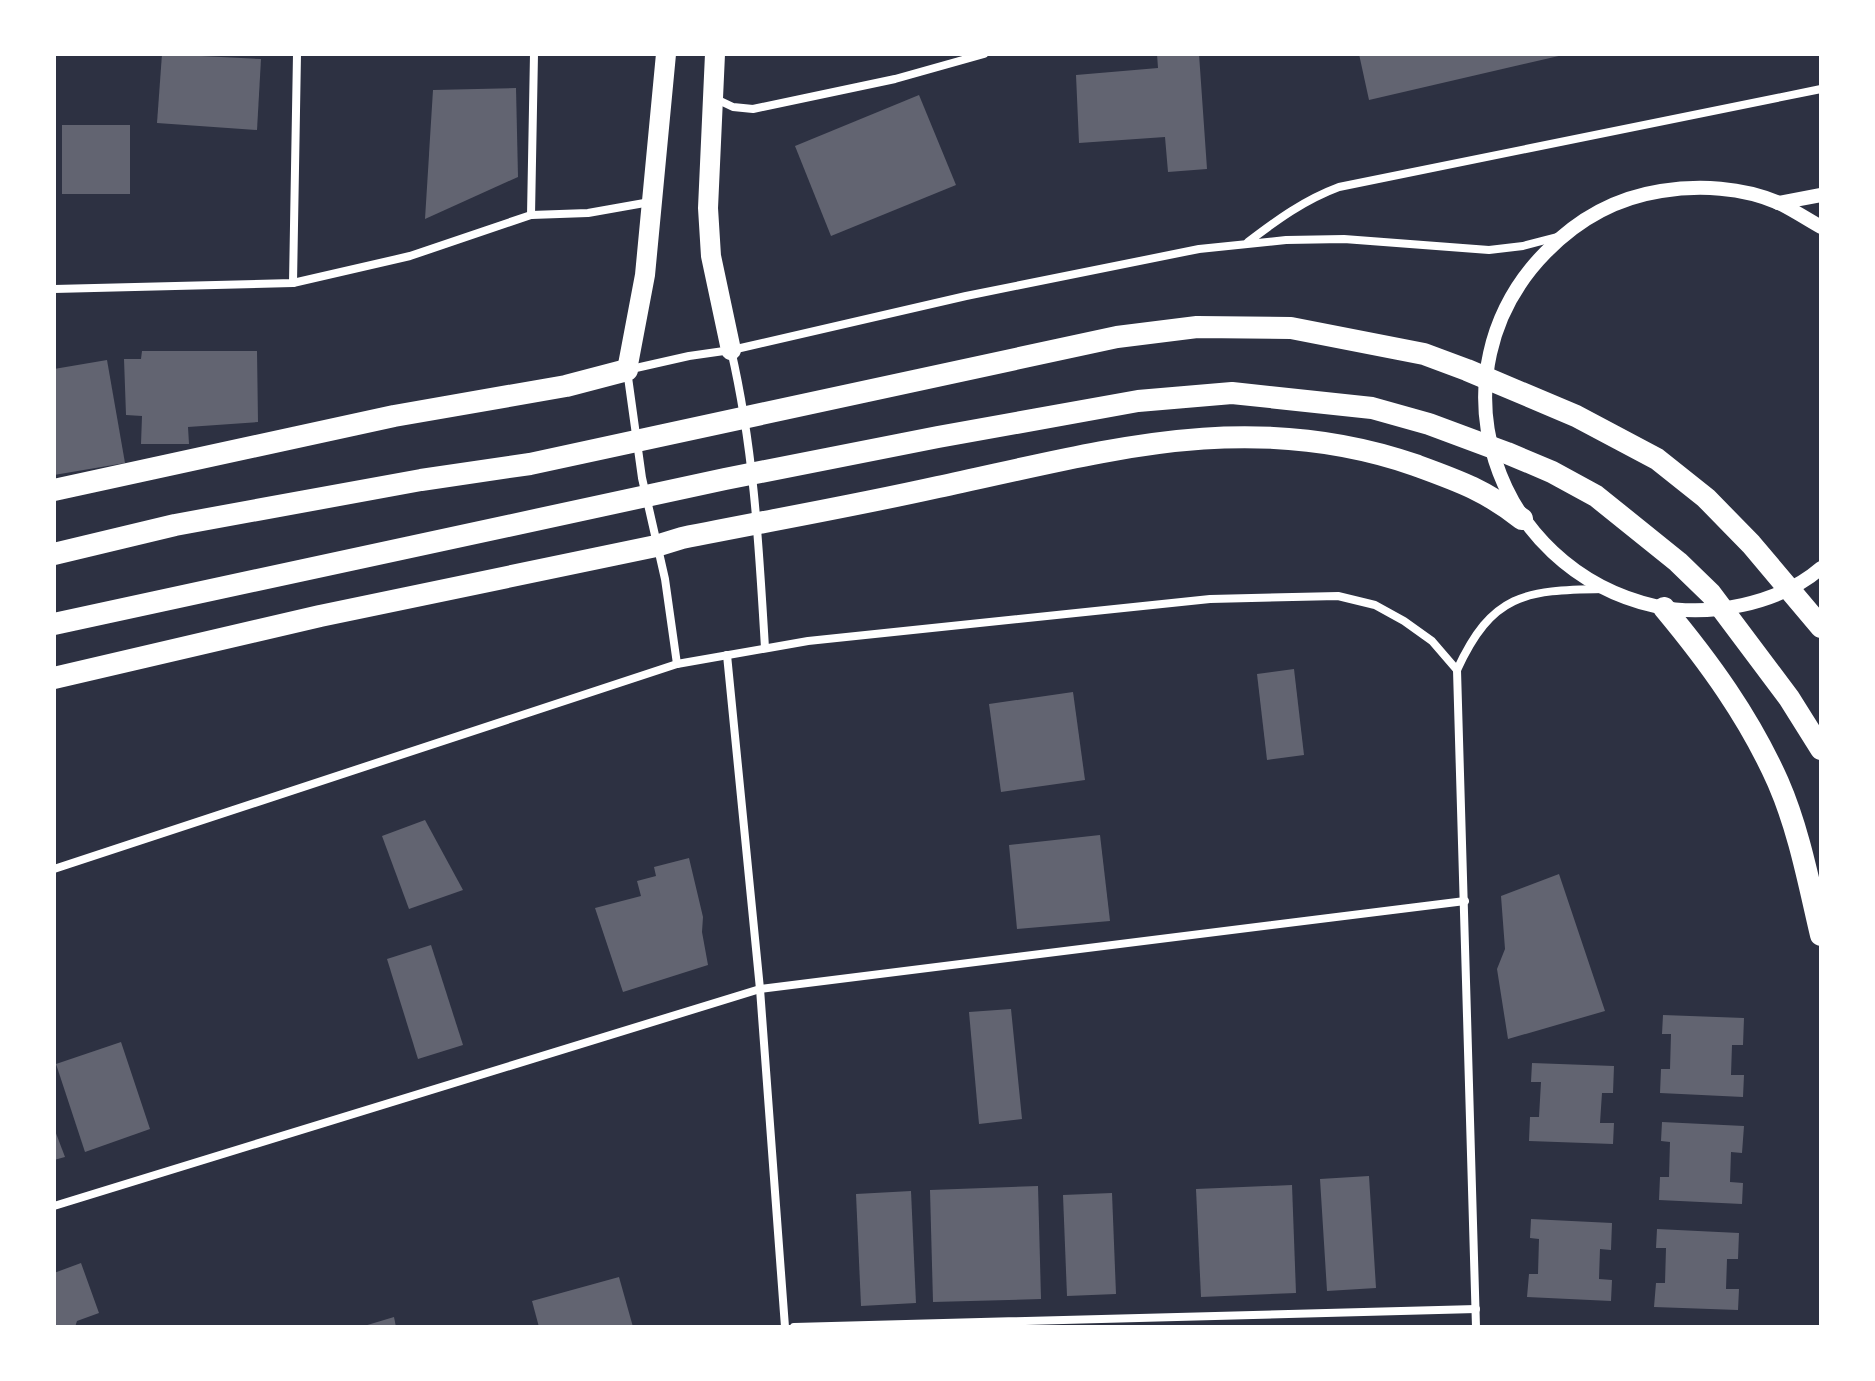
<svg xmlns="http://www.w3.org/2000/svg" width="1875" height="1381" font-family="'DM Sans',sans-serif">
  <rect width="100%" height="100%" fill="#2d3142"/>
  <g fill="#626471">
    <path d="M162 54 261 59 257 130 157 123Z"/>
    <path d="M1157 54H1199L1207 169 1168 172 1165 137 1079 143 1076 75 1158 68Z"/>
    <path d="M1359 54H1563V55L1369 100Z"/>
    <path d="M516 88 518 177 425 219 433 90Z"/>
    <path d="M919 95 956 185 831 236 795 146Z"/>
    <rect x="62" y="125" width="68" height="69"/>
    <path d="M142 351H257L258 422 188 427 189 444H141L142 416 126 415 124 359H141Z"/>
    <path d="M107 360 125 463 54 475V369Z"/>
    <path d="M1294 669 1304 755 1267 760 1257 674Z"/>
    <path d="M1073 692 1085 780 1001 792 989 704Z"/>
    <path d="M425 820 463 890 409 909 382 836Z"/>
    <path d="M1100 835 1110 921 1017 929 1009 845Z"/>
    <path d="M689 858 703 917 702 932 708 965 623 992 595 908 641 896 637 881 656 876 654 867Z"/>
    <path d="M1559 874 1605 1011 1508 1039 1497 969 1505 949 1501 896Z"/>
    <path d="M431 945 463 1045 418 1059 387 959Z"/>
    <path d="M1011 1009 1022 1119 979 1124 969 1012Z"/>
    <path d="M1663 1015 1744 1018 1743 1045H1732L1731 1075H1744L1743 1097 1660 1093 1661 1069H1670L1671 1034H1662Z"/>
    <path d="M121 1042 150 1129 85 1152 56 1064Z"/>
    <path d="M1532 1063 1614 1066 1613 1093H1602L1600 1123H1614L1613 1144 1529 1141 1530 1117H1539L1541 1082H1531Z"/>
    <path d="M1662 1122 1744 1126 1742 1153 1731 1152 1730 1182 1743 1183 1742 1204 1659 1200 1660 1177H1669L1670 1142 1661 1141Z"/>
    <path d="M54 1128 65 1157 54 1160Z"/>
    <path d="M1369 1176 1376 1288 1327 1291 1320 1179Z"/>
    <path d="M1292 1185 1296 1293 1201 1297 1196 1189Z"/>
    <path d="M1038 1186 1041 1299 933 1302 930 1190Z"/>
    <path d="M911 1191 916 1303 861 1306 856 1194Z"/>
    <path d="M1112 1193 1116 1294 1067 1296 1063 1195Z"/>
    <path d="M1531 1219 1612 1223 1611 1250 1600 1249 1599 1279 1612 1280 1611 1301 1527 1297 1529 1274H1538L1539 1239 1530 1238Z"/>
    <path d="M1657 1229 1739 1233 1738 1259H1727L1726 1289H1739L1738 1310 1654 1307 1656 1283H1665L1666 1248H1656Z"/>
    <path d="M81 1263 99 1313 77 1321 75 1327H54V1273Z"/>
    <path d="M619 1277 633 1327H539L532 1301Z"/>
    <path d="M394 1317 396 1327H364V1326Z"/>
  </g>
  <g fill="none" stroke-linecap="round" stroke-linejoin="round">
    <g stroke="#fff" stroke-width="8">
      <path d="M714 98 733 107 753 109 895 79 984 54"/>
      <path d="M531 215 534 54"/>
      <path d="M1248 242C1277 220 1304 200 1339 187L1821 89"/>
      <path d="M293 283 297 54"/>
      <path d="M54 289 293 283 410 256 531 215 588 213 650 202"/>
      <path d="M732 350 966 296 1199 249 1286 240 1344 239 1489 250 1523 246 1557 237"/>
      <path d="M727 655 760 989 785 1327"/>
      <path d="M677 664 665 579 642 478 627 370 689 356 731 350C754 449 759 548 765 648"/>
      <path d="M54 869 677 664 808 641 1210 599 1338 596 1375 605 1404 621 1432 641 1457 670"/>
      <path d="M54 1206 760 989 1465 901"/>
      <path d="M794 1327 1476 1309"/>
      <path d="M1476 1327 1457 670C1492 594 1524 590 1603 589"/>
    </g>
    <g stroke="#fff" stroke-width="14">
      <path d="M1778 203 1821 195"/>
      <path d="M1821 227C1807 219 1793 210 1779 203 1742 187 1699 185 1661 191 1616 198 1577 220 1546 252 1427 373 1493 569 1655 606 1709 618 1779 604 1821 568"/>
    </g>
    <g stroke="#fff" stroke-width="20">
      <path d="M715 54 708 208 711 256 731 350"/>
      <path d="M627 370 645 275 666 54"/>
    </g>
    <g stroke="#fff" stroke-width="22">
      <path d="M54 490 394 416 566 386 627 370"/>
      <path d="M54 554 175 525 421 480 530 464 1117 337 1197 327 1291 328 1424 354 1467 370 1576 416 1657 459 1706 498 1751 544 1821 627"/>
      <path d="M1664 608C1709 662 1749 717 1778 782 1799 830 1809 884 1821 935"/>
      <path d="M54 624 725 479 938 437 1138 401 1232 393 1372 408 1429 424 1507 453 1552 472 1596 496 1678 562 1711 594 1789 698 1821 749"/>
      <path d="M54 678 320 616 656 546 682 538C767 521 853 506 938 487 1103 452 1247 407 1415 465 1459 481 1485 490 1522 519"/>
    </g>
  </g>
  <rect width="1875" height="1381" fill="none" stroke="#ffffff" stroke-width="112"/>
</svg>
